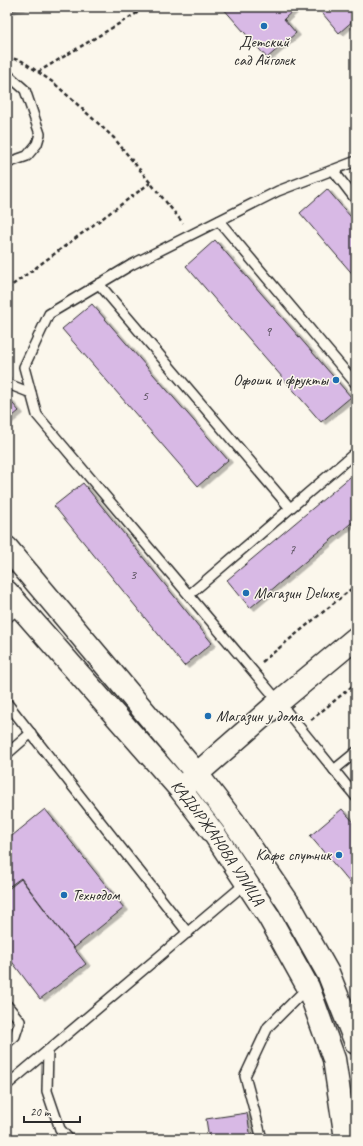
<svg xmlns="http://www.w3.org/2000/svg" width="363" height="1146" font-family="Caveat,sans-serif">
  <defs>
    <filter id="shadow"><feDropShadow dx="4.5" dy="2.5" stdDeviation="0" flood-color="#0004"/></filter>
  </defs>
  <rect width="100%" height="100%" fill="#fbf7ec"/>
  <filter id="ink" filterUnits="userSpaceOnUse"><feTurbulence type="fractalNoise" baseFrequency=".025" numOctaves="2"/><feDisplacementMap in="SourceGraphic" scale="8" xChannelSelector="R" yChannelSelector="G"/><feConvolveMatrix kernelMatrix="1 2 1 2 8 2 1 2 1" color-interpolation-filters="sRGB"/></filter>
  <g filter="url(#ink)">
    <g fill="#d8b9e5" stroke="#2b2b2b" filter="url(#shadow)">
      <path d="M7 7H25L7 11Z"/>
      <path d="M222 7H297L284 19 296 33 267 58Z"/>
      <path d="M317 7H356V18L339 33Z"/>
      <path d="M327 189 356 223V278L300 213Z"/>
      <path d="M215 240 351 397 321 422 186 266Z"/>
      <path d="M92 304 228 460 198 486 62 329Z"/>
      <path d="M7 397 19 411 7 421Z"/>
      <path d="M356 472V519L250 608 227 580Z"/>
      <path d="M83 483 212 643 184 666 54 506Z"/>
      <path d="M45 809 124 908 74 948 21 878 7 888V840Z"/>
      <path d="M342 809 356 825V890L310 836Z"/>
      <path d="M21 879 86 964 40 999 7 955V890Z"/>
      <path d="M247 1113 251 1139H209L206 1119Z"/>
    </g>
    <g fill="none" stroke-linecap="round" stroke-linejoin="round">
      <g stroke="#2b2b2b" stroke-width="12">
        <g id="service">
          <path d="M7 74 25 90 40 134 37 144 27 156 7 163"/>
          <path d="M356 161 278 191 131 265 49 314 24 367 37 415 279 702 356 797"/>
          <path d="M333 170 356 200"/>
          <path d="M219 221 356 384"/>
          <path d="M99 284 290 508"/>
          <path d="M7 383 8 384 31 393"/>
          <path d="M189 595 356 452"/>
          <path d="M7 618 20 607"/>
          <path d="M7 703 188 933"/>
          <path d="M7 754 31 733"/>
          <path d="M334 770 356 752"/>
          <path d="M7 1005 20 1021 15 1036 7 1043"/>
          <path d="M48 1050 47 1091 60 1129 69 1139"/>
          <path d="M7 1085 246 883"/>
          <path d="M262 1139 245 1076 268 1027 308 987"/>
        </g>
      </g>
      <g stroke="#2b2b2b" stroke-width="25">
        <path id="tertiary" d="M182 787 279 702 356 638"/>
      </g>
      <g stroke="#2b2b2b" stroke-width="25">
        <g id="secondary">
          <path d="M7 548 197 774 233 821 289 904 329 975 356 1043"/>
          <path id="s1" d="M7 592 180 789 215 835 269 917 308 987 334 1059 346 1139"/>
        </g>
      </g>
      <g stroke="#2b2b2b" stroke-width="2.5" stroke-dasharray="4 3" stroke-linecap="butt">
        <path d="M7 57 22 61 54 83 114 138 183 223"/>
        <path d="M38 72 147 7"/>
        <path d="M7 289 150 183"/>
        <path d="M262 662 356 585"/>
        <path d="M311 720 356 683"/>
      </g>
      <use href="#service" stroke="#fbf7ec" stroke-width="9"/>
      <use href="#tertiary" stroke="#fbf7ec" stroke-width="22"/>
      <use href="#secondary" stroke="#fbf7ec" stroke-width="22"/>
    </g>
  </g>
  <g fill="#1f6fb2" stroke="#fbf7ec" stroke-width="1.5">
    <circle cx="264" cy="26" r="4"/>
    <circle cx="336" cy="380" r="4"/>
    <circle cx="246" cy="593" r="4"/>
    <circle cx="208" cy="716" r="4"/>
    <circle cx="339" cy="855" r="4"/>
    <circle cx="64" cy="895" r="4"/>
  </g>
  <g text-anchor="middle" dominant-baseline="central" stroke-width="3" stroke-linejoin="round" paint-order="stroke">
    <g font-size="14" fill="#564e5a">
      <text x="268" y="331">9</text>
      <text x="145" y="395">5</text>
      <text x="292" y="549">7</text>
      <text x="133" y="574">3</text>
    </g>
    <g font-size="16" fill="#2b2b2b" stroke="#fbf7ec" text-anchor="start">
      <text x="264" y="42" text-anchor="middle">Детский<tspan x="264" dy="18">сад Айголек</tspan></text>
      <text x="328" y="380" text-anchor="end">Офоши и фрукты</text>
      <text x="254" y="593">Магазин Deluxe</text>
      <text x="216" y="716">Магазин у дома</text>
      <text x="331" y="855" text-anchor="end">Кафе спутник</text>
      <text x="72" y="895">Технодом</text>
    </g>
    <g font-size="16" fill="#2b2b2b" stroke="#fbf7ec">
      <text stroke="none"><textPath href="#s1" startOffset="328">КАДЫРЖАНОВА УЛИЦА</textPath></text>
    </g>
  </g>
  <rect width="363" height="1146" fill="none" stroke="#fbf7ec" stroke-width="24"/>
  <rect x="12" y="12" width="339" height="1122" fill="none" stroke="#2b2b2b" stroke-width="1.5" filter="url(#ink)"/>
  <path d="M24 1116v6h56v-6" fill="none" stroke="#2b2b2b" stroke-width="2"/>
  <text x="30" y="1116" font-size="12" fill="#2b2b2b" stroke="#fbf7ec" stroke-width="3" paint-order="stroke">20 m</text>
</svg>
